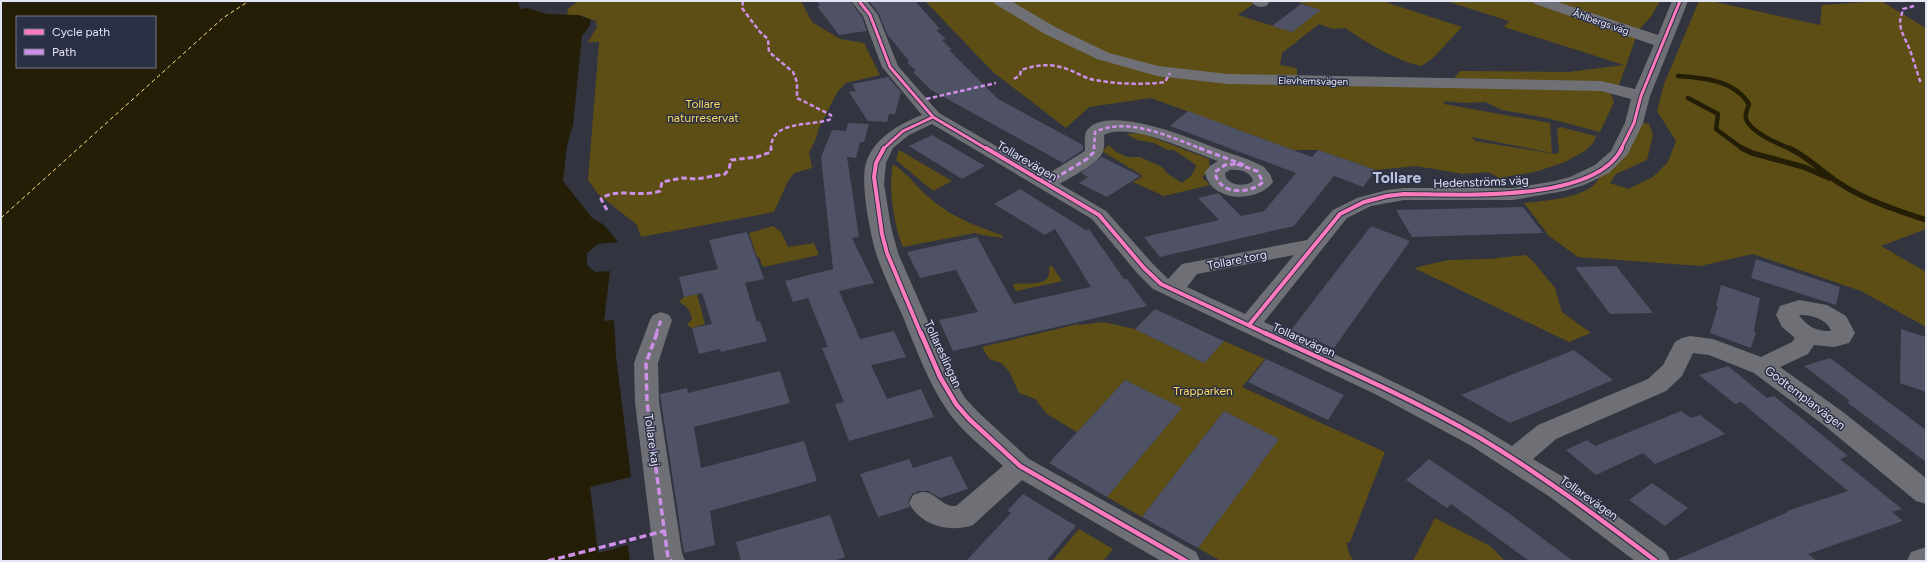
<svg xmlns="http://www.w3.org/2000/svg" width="1927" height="562" font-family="Figtree,sans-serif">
  <rect width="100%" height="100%" fill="#323440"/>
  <g fill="#5c4e15">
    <path d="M578 1H801L812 22 840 39 864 43 880 75 846 83 838 91 819 128 815 141 809 152 812 168 794 173 788 181 774 212 641 237 637 225 598 194 588 180 599 42H588L597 27 596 21 579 15H567L568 9Z"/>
    <path d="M925 1H1255L1256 2 1238 15 1292 32 1320 10 1295 1H1382L1462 27 1432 59 1421 66C1394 60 1368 43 1345 28L1333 29 1319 24 1282 53 1280 65 1292 67 1297 69V76L1601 91 1611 94 1614 102 1600 132 1547 118 1502 110 1485 102 1465 103 1445 101 1444 104 1550 123 1552 153 1472 137 1475 141 1555 154 1559 152 1557 130 1560 127 1596 136 1594 142 1585 151 1565 162 1535 172 1499 178 1488 172 1463 174 1416 166 1376 170 1318 150H1293L1151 98 1089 107 1066 128 993 72Z"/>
    <path d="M1446 1H1535L1636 37 1619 85 1454 78 1460 71 1568 72 1624 65 1504 27 1509 21Z"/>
    <path d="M1547 1H1660L1652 15 1639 30Z"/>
    <path d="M1699 1H1711L1820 25 1822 5 1881 1 1926 28V229L1881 246 1926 272V327L1861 291 1753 254 1700 266 1578 257 1549 236 1524 203C1543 201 1595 198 1600 175L1638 122 1649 124 1653 135 1647 160 1616 174 1610 183 1628 189 1653 177 1668 162 1676 141 1657 111 1664 84Z"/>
    <path d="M1141 133 1209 159 1210 170 1202 177 1210 185 1164 196 1133 182 1143 176 1102 151 1109 145 1115 151 1127 157H1140L1162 167 1168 174 1182 183C1189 178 1195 173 1196 165L1174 150H1167L1154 143 1137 140 1126 134Z"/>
    <path d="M899 150 952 181 933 191 896 160Z"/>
    <path d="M893 164C908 173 918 189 932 200 954 218 974 225 1001 235L1004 238 982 235 975 233 903 247C894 226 888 187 893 164Z"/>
    <path d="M773 226 781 232 788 247 814 243 819 255 763 267 759 257H757L749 233Z"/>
    <path d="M1525 255 1532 260 1555 288 1562 312 1591 333 1569 342 1414 268 1448 260 1489 259Z"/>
    <path d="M1052 266 1062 281 1016 291 1013 284C1026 282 1053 289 1049 267Z"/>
    <path d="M697 294 705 324 692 328 687 325 692 319C690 310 687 306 679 302L684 297Z"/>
    <path d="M1103 322 1135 329 1204 363 1224 341 1265 359 1242 387 1385 452 1350 542 1346 543 1348 548V551L1353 561H1221L1198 548 1278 439 1224 411 1142 517 1107 497 1181 409 1125 380 1077 432 1047 414 1035 399 1019 393 1009 371 1001 363 989 359 982 347 1078 324 1079 325Z"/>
    <path d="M1435 518 1490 546 1505 561H1413Z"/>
    <path d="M1079 529 1113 549 1103 561H1052Z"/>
  </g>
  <path fill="#251e06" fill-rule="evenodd" d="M1 1H521L518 3 520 9 527 8 547 14 579 15 591 20 589 27 582 36 573 125 567 146 563 181 592 218 604 225 618 242 598 244 587 253V265L595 272 610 271 604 321 614 320 616 356 631 477 590 487 598 553 628 545 630 561H1ZM17 17H155V67H17Z"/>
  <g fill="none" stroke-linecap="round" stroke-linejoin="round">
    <g stroke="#251e06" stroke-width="4.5">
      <path d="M1678 76C1704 78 1734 80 1749 104 1747 109 1745 114 1746 119 1751 133 1779 144 1791 149"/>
      <path d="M1688 98 1718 114 1716 129 1743 149"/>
    </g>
    <g stroke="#251e06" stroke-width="5.5">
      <path d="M1742 148 1752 153 1804 167 1829 178"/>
      <path d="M1789 148C1810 158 1820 171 1839 183 1865 200 1896 210 1926 220"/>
    </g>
    <path stroke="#fde485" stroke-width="1" stroke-dasharray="4 3" stroke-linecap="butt" d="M1 218 223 18 249 1"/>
  </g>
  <g fill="#4f5165">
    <path d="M817 1H850L862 17 867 31 839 35 817 6H820Z"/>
    <path d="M869 1H915L940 29 936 30 946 39 942 40 952 50H949L998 99 1083 145V150L1063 163 931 90 913 72 916 71 907 62 909 61 887 34 879 14Z"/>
    <path d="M1301 4 1321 10 1292 32 1272 26Z"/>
    <path d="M888 77 901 92 895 114H889L887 122 868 121 849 92 856 91 852 84Z"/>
    <path d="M1188 111 1312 157 1318 150 1376 170 1363 187 1334 176 1294 226 1160 257 1144 237 1219 220 1198 198 1218 193 1241 216 1264 211 1296 173 1170 126Z"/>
    <path d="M848 123 869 124 864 142H860L856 158 847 157 859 237 852 238 874 283 839 291 860 339 894 331 906 357 871 365 887 399 921 389 934 417 849 441 835 404 844 402 822 348 828 347 808 298 793 302 785 281 833 269 821 157 832 130 846 131Z"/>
    <path d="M932 135 944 142 985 166 962 179 909 146Z"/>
    <path d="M1102 157 1140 176 1107 197 1079 183 1088 177 1081 173Z"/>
    <path d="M1020 189 1086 230 1089 229 1124 279H1127L1147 306 953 351 939 320 978 312 956 270 920 278 907 252 977 237 1014 304 1091 287 1055 229 1045 235 994 204Z"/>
    <path d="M1523 207 1543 233 1412 237 1396 210Z"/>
    <path d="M1371 226 1410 241 1334 348 1291 330Z"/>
    <path d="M747 232 764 279 745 283 757 322 760 321 767 341 721 352 720 349 699 354 692 328 712 324 702 293 684 297 679 277 718 269 709 240Z"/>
    <path d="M1756 259 1840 287 1836 305 1751 278Z"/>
    <path d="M1616 266 1653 313 1610 314 1575 267Z"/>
    <path d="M1721 285 1760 298 1754 331 1756 332 1751 348 1710 333 1718 306H1716Z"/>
    <path d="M1155 309 1224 341 1204 363 1135 329Z"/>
    <path d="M1901 329 1926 337V392L1900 383Z"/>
    <path d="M1574 350 1613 380 1510 423 1461 395Z"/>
    <path d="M1830 358 1926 430V462L1847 402 1850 401 1804 366Z"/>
    <path d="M1266 359 1344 395 1328 420 1248 382Z"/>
    <path d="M1728 366 1767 398 1774 396 1848 456 1840 459 1902 509 1892 512 1903 521 1808 554 1817 561H1673L1788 512 1787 511 1848 491 1741 402 1735 404 1699 375Z"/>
    <path d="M780 371 790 403 694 427 701 468 804 441 817 481 710 511 715 545 684 553 660 394 687 388 688 393Z"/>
    <path d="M1125 380 1182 408 1107 497 1049 463Z"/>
    <path d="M1224 411 1279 439 1198 548 1142 517Z"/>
    <path d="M1681 411 1691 418 1700 415 1725 434 1655 464 1643 453 1596 475 1566 450 1587 440 1595 446Z"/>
    <path d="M951 456 968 489 940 498 928 491H919L912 494 908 502 910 507 878 517 860 474 909 459 913 468Z"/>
    <path d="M1429 459 1510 514 1573 561H1529L1451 504 1447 508 1406 480Z"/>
    <path d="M1652 483 1688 508 1665 526 1629 500Z"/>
    <path d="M1023 494 1076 526 1046 561H966L1011 513 1007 511Z"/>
    <path d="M830 515 845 557 833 561H741L736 542Z"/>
  </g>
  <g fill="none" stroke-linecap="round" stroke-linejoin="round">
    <g fill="#6f7075" fill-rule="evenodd">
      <path d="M851 1H867L878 15 898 66 939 113 1046 175 1085 151C1085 145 1084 134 1087 130 1108 103 1193 139 1218 149 1234 155 1250 159 1264 167L1270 174 1273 182C1257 204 1210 202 1205 172L1210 166 1218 161C1191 152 1130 121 1104 135 1104 140 1105 146 1103 151 1101 163 1070 177 1060 184L1106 211 1152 263 1168 279 1182 264 1307 240 1333 210 1357 198 1387 190 1404 188H1513L1555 181 1570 177 1595 165 1611 151 1625 123 1631 99 1601 91 1228 84 1157 76 1097 59 1045 34 995 4 992 1H1011L1057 28 1109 53 1158 66 1228 74 1601 81 1635 89 1654 45 1535 4 1532 1H1555L1658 35 1672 1H1688L1650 96 1643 123 1628 154 1609 173 1584 185 1564 191 1513 200H1404L1371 206 1347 218 1264 322C1348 361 1434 397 1512 446L1538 425 1648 379 1663 365 1675 342 1682 338 1690 336 1713 339 1761 357 1792 342 1795 338 1782 327 1776 315 1780 306 1799 300 1827 305 1846 316 1855 333 1849 343 1834 347 1814 345 1808 354 1780 367 1843 412 1926 478V504L1916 501 1825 426 1754 373 1709 355 1693 353 1682 376 1666 391 1556 439 1533 459 1570 481 1666 552 1670 561H1635L1550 497 1470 445 1377 395 1153 289 1137 273 1092 219 932 124 909 135 893 148 886 163 884 184 891 227 898 253 952 376 965 398 978 412 1029 459 1196 552 1200 561H1161L1022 480 973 525C949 533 921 526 909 503L913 495C916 494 920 492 923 492 936 492 941 507 956 506L1003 466C984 448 961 431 947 410 928 382 916 349 903 317 894 296 883 275 876 253 870 233 860 182 866 163 874 138 899 124 922 115L882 67 863 16ZM1230 170C1238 169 1251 171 1253 181 1245 187 1233 186 1226 178L1225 173ZM1294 255 1245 314 1187 287 1197 274ZM1799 315C1809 314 1828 319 1831 331 1818 332 1806 326 1799 315Z"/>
      <path d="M1251 1H1267L1269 3 1266 6C1259 8 1256 7 1251 1Z"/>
      <path d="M661 312 669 315 672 320 658 363 659 402 682 553 685 561H655L654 558 635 402 634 363 650 320 653 315Z"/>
      <path d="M1926 547V561H1907L1911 552Z"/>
    </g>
    <g stroke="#ce8fe9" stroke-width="2.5" stroke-dasharray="4.5 2.5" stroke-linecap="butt">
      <path d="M743 1 742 8 760 32 768 39 769 52 793 72 797 82V98L831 115V119C811 127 771 119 771 149"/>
      <path d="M1914 6 1903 9 1900 21 1901 30 1910 50 1921 84"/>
      <path d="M1014 79 1020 75 1021 70C1038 64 1055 63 1072 71 1079 74 1087 79 1095 80 1118 84 1142 85 1165 82L1170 73"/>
      <path d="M926 99 996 83"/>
      <path d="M1094 149 1095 132C1128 116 1170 137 1202 149"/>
    </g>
    <g stroke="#ce8fe9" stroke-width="3" stroke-dasharray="5.5 3" stroke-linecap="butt">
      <path d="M1199 148 1244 165"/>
      <path d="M1237 164 1257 171 1263 182C1249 195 1218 195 1215 172L1225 165Z"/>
      <path d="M1047 183 1087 159 1094 152V148"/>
      <path d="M607 210 601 199C615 187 640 198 660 191L662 182 682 178 697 179 725 174 729 169 731 160 757 157 771 152V148"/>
      <path d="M656 334 661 320"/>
    </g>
    <g stroke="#ce8fe9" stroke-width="3.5" stroke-dasharray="7 3.5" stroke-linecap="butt">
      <path d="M657 333 646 363 647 402 668 558 671 561"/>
      <path d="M548 561 664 531"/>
    </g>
    <g stroke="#2c3046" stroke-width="5">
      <g id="cycleway-far2">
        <path d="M859 1 870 15 890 67 933 117 987 149"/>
        <path d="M883 149 903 131 933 117"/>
        <path d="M1621 149 1634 123 1641 96 1680 1"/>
      </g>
    </g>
    <g stroke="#2c3046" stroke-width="6">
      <g id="cycleway-far1">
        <path d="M884 148 876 163 874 177 882 234 887 253 921 334"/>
        <path d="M986 148 1099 215 1144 268 1161 284 1267 334"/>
        <path d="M1249 325 1340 214 1364 202 1387 196 1404 194C1456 194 1595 204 1622 148"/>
      </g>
    </g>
    <g stroke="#2c3046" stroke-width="7">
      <g id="cycleway">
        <path d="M921 333 940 377 956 404 969 419 1020 466 1186 561"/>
        <path d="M1265 333C1337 366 1411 398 1480 438 1542 475 1599 518 1656 561"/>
      </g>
    </g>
    <use href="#cycleway-far2" stroke="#fd7abc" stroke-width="3"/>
    <use href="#cycleway-far1" stroke="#fd7abc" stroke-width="4"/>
    <use href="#cycleway" stroke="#fd7abc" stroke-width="4.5"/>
  </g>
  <g text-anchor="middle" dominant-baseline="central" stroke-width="3" stroke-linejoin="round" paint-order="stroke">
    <g font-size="10" fill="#e2e5f3" stroke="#2c3046">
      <text transform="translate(1601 22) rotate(19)">Åhlbergs väg</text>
      <text transform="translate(1313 81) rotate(1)">Elevhemsvägen</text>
    </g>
    <g font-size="12" fill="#fcdb5d" stroke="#2c3046">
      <text x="703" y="104">Tollare<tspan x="703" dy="14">naturreservat</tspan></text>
      <text x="1203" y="391">Trapparken</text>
    </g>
    <g font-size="12" fill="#e2e5f3" stroke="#2c3046">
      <text transform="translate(1027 161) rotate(30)">Tollarevägen</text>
      <text transform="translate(1481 182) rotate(-2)">Hedenströms väg</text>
      <text transform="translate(1237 260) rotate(-11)">Tollare torg</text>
      <text transform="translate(1304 340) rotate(24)">Tollarevägen</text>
      <text transform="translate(943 354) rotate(65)">Tollareslingan</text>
      <text transform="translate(1805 398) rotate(37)">Godtemplarvägen</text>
      <text transform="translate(652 440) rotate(82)">Tollare kaj</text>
      <text transform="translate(1589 498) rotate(35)">Tollarevägen</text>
    </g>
    <g font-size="16" font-weight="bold" fill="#bdc3df" stroke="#2c3046">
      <text x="1397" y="177">Tollare</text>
    </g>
  </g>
  <rect width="1927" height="562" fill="none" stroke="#e2e5f3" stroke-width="4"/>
  <rect x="16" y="16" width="140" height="52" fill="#2c3046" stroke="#75788b"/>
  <rect x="24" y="29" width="20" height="6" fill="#fd7abc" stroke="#75788b"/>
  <text x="52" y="36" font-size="12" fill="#e2e5f3">Cycle path</text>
  <rect x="24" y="49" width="20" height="6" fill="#ce8fe9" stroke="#75788b"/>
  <text x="52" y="56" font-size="12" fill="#e2e5f3">Path</text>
</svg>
